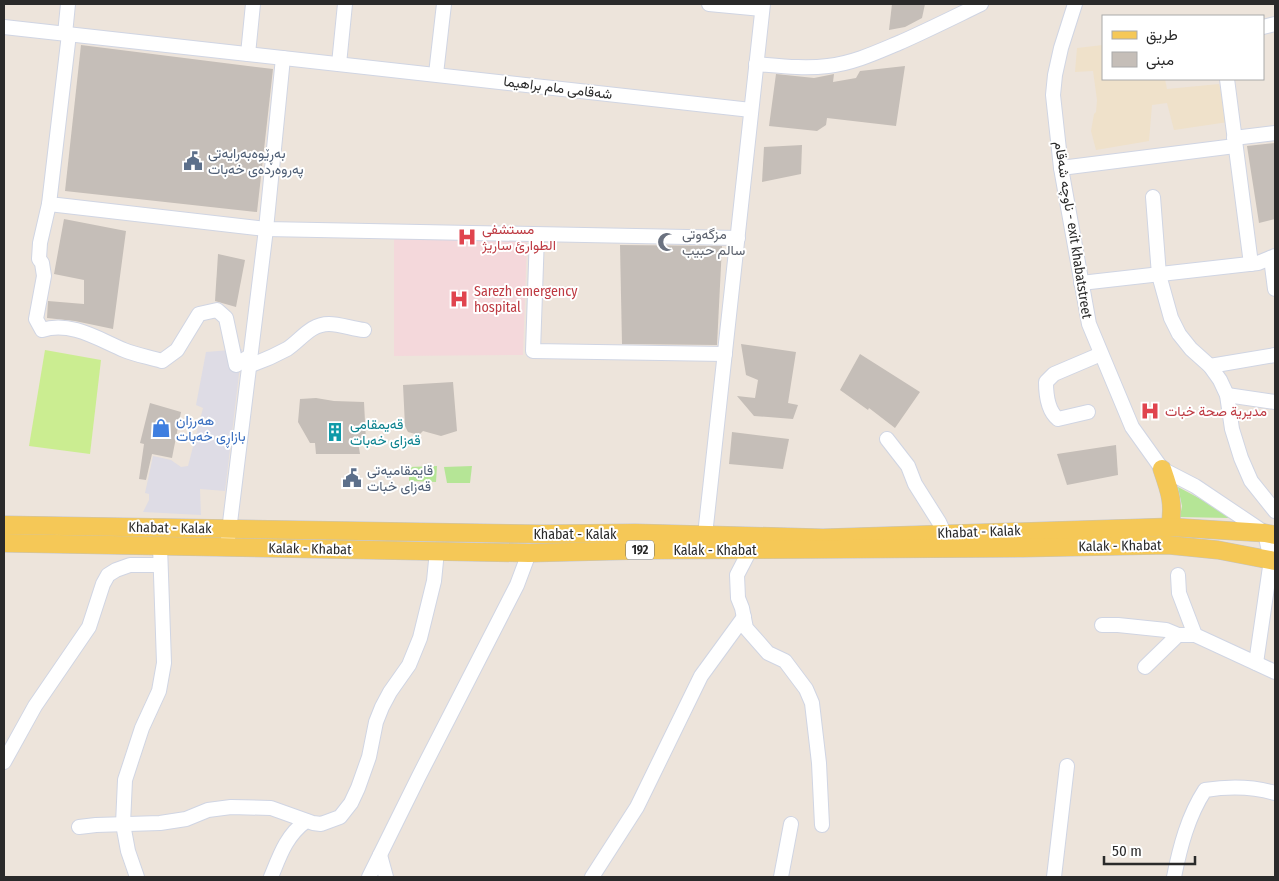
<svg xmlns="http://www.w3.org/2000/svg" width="1279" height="881" font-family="'Fira Sans Condensed',Vazirmatn,sans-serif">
  <rect width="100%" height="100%" fill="#ede4db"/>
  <path fill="#dedce5" d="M242 349 225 491 200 489 201 515 143 512 149 500V494L145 493 153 456 171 460 181 467 188 466 203 408 196 405 206 352Z"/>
  <path fill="#efe1ca" d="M1103 45V79H1165L1167 89 1219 84 1228 122 1174 130 1167 103 1152 105 1149 141 1096 150 1091 131 1094 114 1096 112 1097 100 1093 71 1075 72 1077 48Z"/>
  <path fill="#f4d8db" d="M394 235 527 242 523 355 394 356Z"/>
  <g fill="#b5e596">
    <path d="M437 466 436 482 409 481V467Z"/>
    <path d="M472 466 470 483H447L444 467Z"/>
    <path d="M1178 487 1231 515 1229 518 1180 517 1182 506Z"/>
  </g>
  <path fill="#cbed91" d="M45 350 101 360 90 454 29 446Z"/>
  <g fill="#c5beb8">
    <path d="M892 4H925L922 18 905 27 889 30Z"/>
    <path d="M81 45 273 69 257 212 65 191Z"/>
    <path d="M905 66 896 126 827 118 826 125 817 131 769 126 776 74 814 78 834 74 833 82 856 78 860 71Z"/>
    <path d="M1275 143V219L1259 223 1247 146Z"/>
    <path d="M802 145 801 174 762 182 764 147Z"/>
    <path d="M64 219 126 231 113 329 75 321 47 318 48 301 84 304V280L54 274Z"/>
    <path d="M620 245 722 246 717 345 622 344Z"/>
    <path d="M218 254 245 260 236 307 215 301Z"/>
    <path d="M741 344 796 352 788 403 798 405 793 419 754 416 737 396 755 398 758 380 746 375Z"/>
    <path d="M860 354 920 392 895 428 869 408 868 410 840 390Z"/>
    <path d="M453 382 457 431 441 436 423 431 419 435 408 432 405 426 403 385Z"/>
    <path d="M316 398 334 401 364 402 366 441 358 442 360 454H316L315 443H310L298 422 300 399Z"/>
    <path d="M150 403 181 412 172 458 152 454 146 480 139 479 144 444 140 443Z"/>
    <path d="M732 432 789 439 783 469 729 464Z"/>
    <path d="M1116 445 1118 475 1067 485 1057 454Z"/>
  </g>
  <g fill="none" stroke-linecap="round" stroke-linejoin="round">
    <g stroke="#d0d5e3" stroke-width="16">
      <g id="minor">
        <path d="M709 4 762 9"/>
        <path d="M1075 4 1061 48 1055 75 1053 95 1061 168 1089 324 1132 427 1162 469 1195 486 1265 533 1271 560 1256 663"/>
        <path d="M4 27 751 110"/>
        <path d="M1263 27 1275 24"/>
        <path d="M65 34 68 4"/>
        <path d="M69 34 49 204 266 229 738 238"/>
        <path d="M248 54 253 4"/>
        <path d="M339 64 345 4"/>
        <path d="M756 64C780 66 804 69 828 66 854 63 877 52 901 42 928 30 954 17 981 4"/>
        <path d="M436 74 444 4"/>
        <path d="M1227 79 1251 264"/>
        <path d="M1234 138 1275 133"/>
        <path d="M1061 168 1235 146"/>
        <path d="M1153 197 1159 275 1171 318 1179 334 1191 349 1210 366 1220 380 1227 395 1232 429 1241 458 1251 481 1275 511"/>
        <path d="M49 204 40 243 39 259 42 263 44 276 36 319 42 330C71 321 98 339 124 350 136 355 149 357 162 361L177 350 199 314 217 310 226 318 236 365 250 356"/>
        <path d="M537 235 533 351 725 354"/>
        <path d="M1271 258 1275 289"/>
        <path d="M1081 283 1258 263 1275 256"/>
        <path d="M248 366C260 362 276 355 287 349 301 340 310 324 329 324 340 324 353 329 364 330"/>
        <path d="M1210 366 1275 355"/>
        <path d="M1227 395 1275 402"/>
        <path d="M1088 412 1058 419C1048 411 1046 395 1046 382L1054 374 1101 354"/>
        <path d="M887 439 908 466 915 484 939 522 944 533"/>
        <path d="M705 535 763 4"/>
        <path d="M228 539 266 229 283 58"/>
        <path d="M750 550 737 575 738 598 742 608 746 628 768 653 785 661 806 689 812 703 819 763 822 825"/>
        <path d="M1178 575 1179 593 1195 635 1275 672"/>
        <path d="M1102 625H1118L1166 630 1178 635H1195"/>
        <path d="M1145 667 1178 635"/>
        <path d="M4 762 35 706 89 627 103 584 108 575 116 570 130 565H159"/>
        <path d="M79 827 96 825 160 823 186 819 208 810 231 807 271 808 313 823 321 824 340 817 351 803 358 788 369 757 376 722 382 707 390 692 409 665 420 638 434 581 437 551"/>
        <path d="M380 855 386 877"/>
        <path d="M137 877 128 851 123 824 125 780 142 728 159 691 164 663 160 546"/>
        <path d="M271 877C280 855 286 836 306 821"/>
        <path d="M369 877 419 776 517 585 529 553"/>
        <path d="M592 877 637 807 701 676 744 617"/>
        <path d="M781 877 791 824"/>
        <path d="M1054 877 1067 766"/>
        <path d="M1174 877C1180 847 1188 816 1205 790 1230 786 1251 786 1275 793"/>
      </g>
    </g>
    <g stroke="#c3c3c3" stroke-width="19">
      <g id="major">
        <path d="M1162 469C1170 492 1174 503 1170 527"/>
        <path d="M4 525 542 534 635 533 823 538 1170 527 1265 533 1275 535"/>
        <path d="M4 543 529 553 650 550 1022 548 1168 545 1218 550 1275 561"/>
      </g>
    </g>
    <use href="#minor" stroke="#fff" stroke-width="14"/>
    <use href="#major" stroke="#f5c857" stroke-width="18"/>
  </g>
  <defs>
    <g id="civic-bare" transform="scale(1.5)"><path d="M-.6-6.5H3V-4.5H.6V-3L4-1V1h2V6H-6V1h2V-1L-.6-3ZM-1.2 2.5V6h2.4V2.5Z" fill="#5c6f8a" stroke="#fff" stroke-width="2.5" paint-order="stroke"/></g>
    <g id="hospital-bare" transform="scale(1.5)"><path d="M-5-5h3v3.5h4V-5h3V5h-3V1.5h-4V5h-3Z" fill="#e0444e" stroke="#fff" stroke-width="2.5" paint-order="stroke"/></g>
    <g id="mosque-bare" transform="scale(1.5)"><path d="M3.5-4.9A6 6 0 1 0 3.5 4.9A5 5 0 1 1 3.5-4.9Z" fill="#6b7280" stroke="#fff" stroke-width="2.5" paint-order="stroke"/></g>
    <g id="shop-bare" transform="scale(1.5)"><path d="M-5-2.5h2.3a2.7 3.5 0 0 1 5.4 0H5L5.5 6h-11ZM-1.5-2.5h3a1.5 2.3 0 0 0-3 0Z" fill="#3f7fe0" stroke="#fff" stroke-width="2.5" paint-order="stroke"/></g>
    <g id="building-bare" transform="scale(1.5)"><path d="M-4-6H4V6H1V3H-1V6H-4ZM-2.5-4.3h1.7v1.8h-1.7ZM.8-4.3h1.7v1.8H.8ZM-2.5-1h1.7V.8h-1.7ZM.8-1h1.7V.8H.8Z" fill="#0f9aa8" stroke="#fff" stroke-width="2.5" paint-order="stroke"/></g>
  </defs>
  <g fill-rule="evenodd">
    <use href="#civic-bare" x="193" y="161"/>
    <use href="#hospital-bare" x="467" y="237"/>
    <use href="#mosque-bare" x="667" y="242"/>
    <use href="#hospital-bare" x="459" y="299"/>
    <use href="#hospital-bare" x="1150" y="411"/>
    <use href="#shop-bare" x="161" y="428"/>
    <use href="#building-bare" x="335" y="432"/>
    <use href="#civic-bare" x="352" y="478"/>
  </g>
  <g text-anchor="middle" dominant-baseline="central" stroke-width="4" stroke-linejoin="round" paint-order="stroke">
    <rect fill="#fff" stroke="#6a6a6a" stroke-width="1" x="626" y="540.5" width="28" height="19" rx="4"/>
    <g font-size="12" font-weight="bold" fill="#2a2a2a">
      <text x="640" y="550">192</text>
    </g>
    <g font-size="14" fill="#2a2a2a" stroke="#fff">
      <text transform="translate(558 88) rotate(7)">شەقامی مام براهیما</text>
      <text transform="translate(1073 230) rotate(81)">ناوچە شەقام - exit khabatstreet</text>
      <text transform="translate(170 528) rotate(1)">Khabat - Kalak</text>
      <text transform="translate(979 532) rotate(-2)">Khabat - Kalak</text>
      <text x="575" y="534">Khabat - Kalak</text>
      <text transform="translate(1120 546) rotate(-1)">Kalak - Khabat</text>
      <text transform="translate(310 549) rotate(1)">Kalak - Khabat</text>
      <text x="715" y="550">Kalak - Khabat</text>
    </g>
    <g font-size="14" fill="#4e5e75" stroke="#fff" text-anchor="start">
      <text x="208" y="153">بەڕێوەبەرایەتی<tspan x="208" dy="16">پەروەردەی خەبات</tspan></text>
      <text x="367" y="470">قایمقامیەتى<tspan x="367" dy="16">قەزای خبات</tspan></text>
    </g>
    <g font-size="14" fill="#be3a42" stroke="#fff" text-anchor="start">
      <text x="482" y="229">مستشفى<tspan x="482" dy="16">الطوارئ ساريژ</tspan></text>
      <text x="474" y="291">Sarezh emergency<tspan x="474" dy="16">hospital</tspan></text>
      <text x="1165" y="411">مديرية صحة خبات</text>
    </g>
    <g font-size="14" fill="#5b616d" stroke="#fff" text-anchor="start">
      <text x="682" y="234">مزگەوتی<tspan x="682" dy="16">سالم حبیب</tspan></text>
    </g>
    <g font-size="14" fill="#366cbe" stroke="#fff" text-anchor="start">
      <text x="176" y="420">هەرزان<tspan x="176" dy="16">بازاڕی خەبات</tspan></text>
    </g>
    <g font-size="14" fill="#0d838f" stroke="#fff" text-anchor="start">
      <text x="350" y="424">قەیمقامی<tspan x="350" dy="16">قەزای خەبات</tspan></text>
    </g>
  </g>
  <rect width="1279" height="881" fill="none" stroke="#2a2a2a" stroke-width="10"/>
  <rect x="1102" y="15" width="162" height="65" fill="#ffffff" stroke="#aaaaaa"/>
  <rect x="1112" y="31" width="25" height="8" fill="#f5c857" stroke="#aaaaaa"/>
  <text x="1146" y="40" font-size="15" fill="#2a2a2a">طريق</text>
  <rect x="1112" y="52" width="25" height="15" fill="#c5beb8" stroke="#aaaaaa"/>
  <text x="1146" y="65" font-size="15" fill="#2a2a2a">مبنى</text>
  <path d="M1104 856v8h91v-8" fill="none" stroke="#2a2a2a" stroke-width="2.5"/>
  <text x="1112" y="856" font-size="15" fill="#2a2a2a" stroke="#ffffff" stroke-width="4" paint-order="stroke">50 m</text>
</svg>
